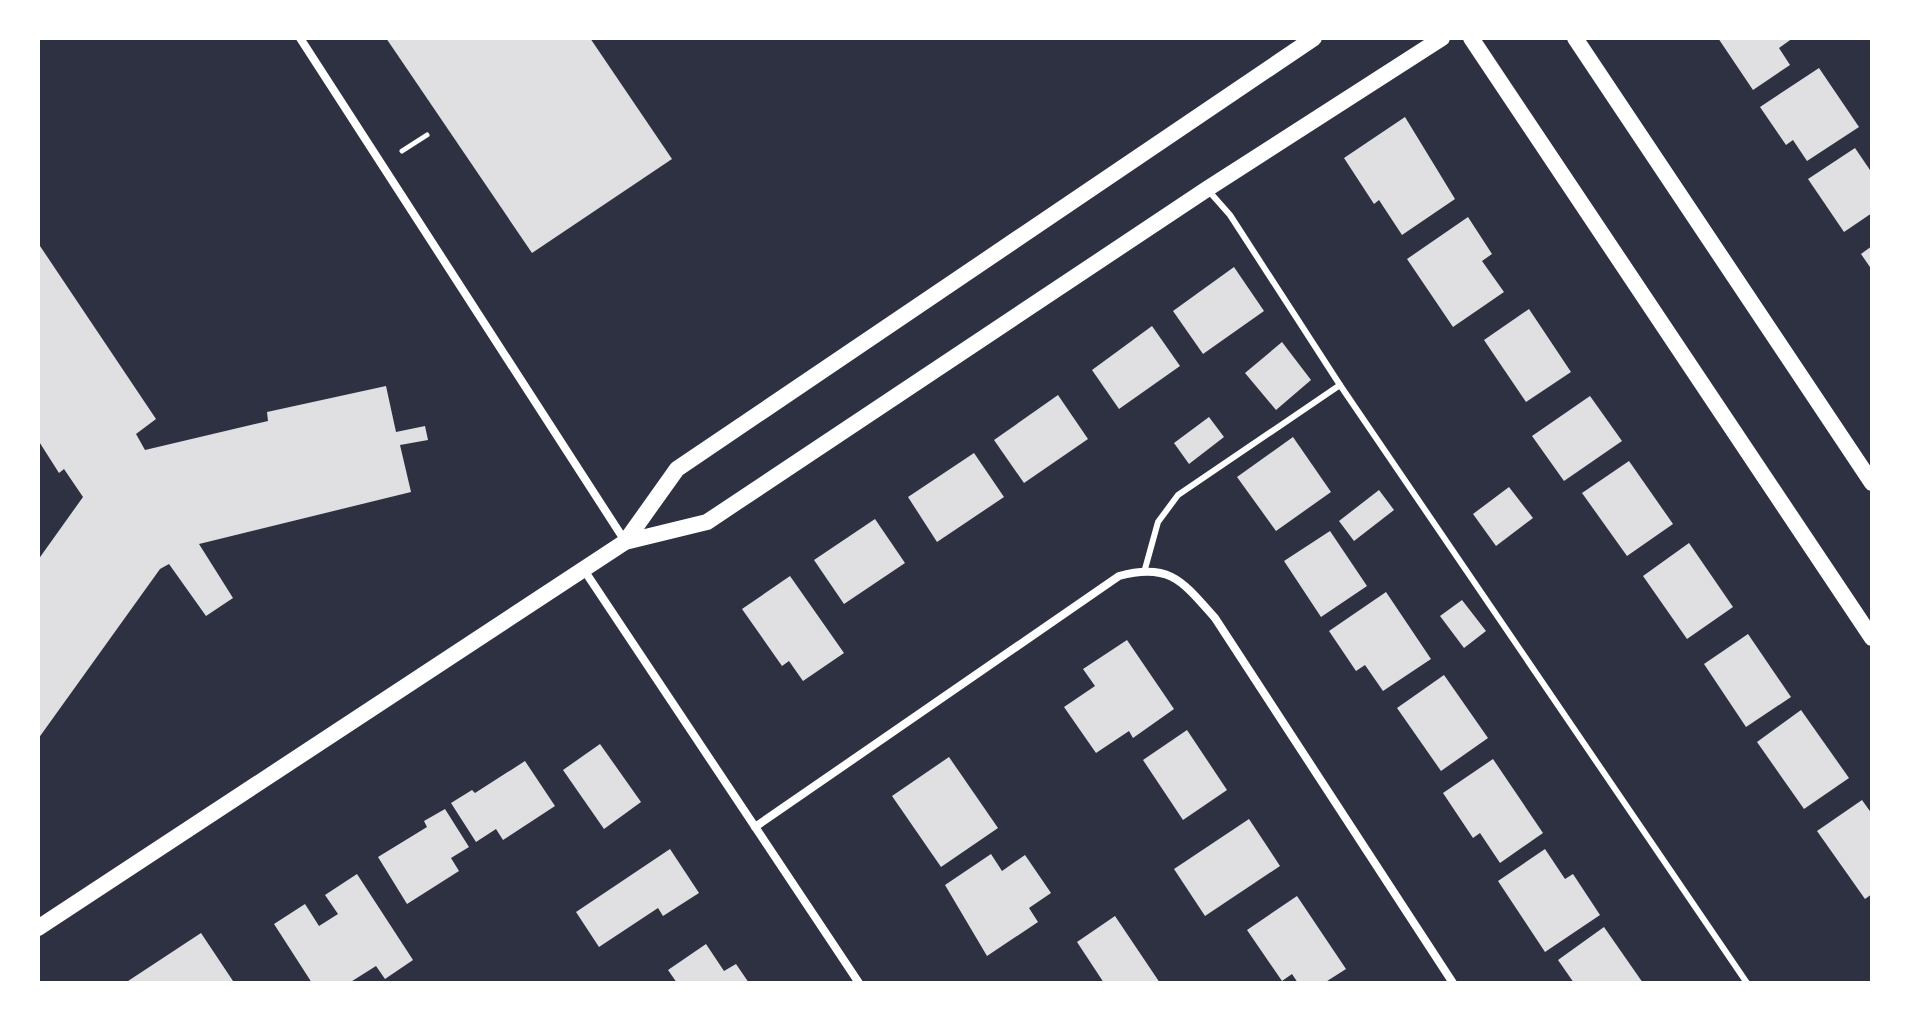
<svg xmlns="http://www.w3.org/2000/svg" width="1910" height="1021" font-family="Lato,sans-serif">
  <rect width="100%" height="100%" fill="#2d3142"/>
  <g fill="#e0e0e3">
    <path d="M386 38H590L672 159 532 253Z"/>
    <path d="M1718 38H1793L1779 48 1790 65 1753 90Z"/>
    <path d="M1819 68 1859 127 1807 161 1793 140 1786 145 1760 107Z"/>
    <path d="M1405 117 1455 199 1402 235 1379 200 1374 204 1344 158Z"/>
    <path d="M1855 148 1872 173V213L1844 232 1808 179Z"/>
    <path d="M1468 217 1492 254 1482 261 1504 292 1453 327 1407 259Z"/>
    <path d="M38 243 156 419 136 434 145 450 268 421 267 412 386 386 396 432 425 426 428 440 400 445 411 492 199 544 233 598 206 616 169 564 160 569 38 739V560L83 497 64 469 59 473 38 440Z"/>
    <path d="M1872 246V270L1861 254Z"/>
    <path d="M1234 267 1264 311 1203 354 1173 311Z"/>
    <path d="M1529 309 1571 372 1526 402 1484 340Z"/>
    <path d="M1152 326 1180 366 1119 409 1092 370Z"/>
    <path d="M1282 342 1311 380 1276 410 1245 373Z"/>
    <path d="M1058 395 1088 439 1024 483 994 440Z"/>
    <path d="M1590 396 1622 441 1564 481 1532 436Z"/>
    <path d="M1209 417 1224 437 1189 464 1174 443Z"/>
    <path d="M1293 437 1331 492 1276 531 1237 477Z"/>
    <path d="M974 453 1004 497 937 542 908 497Z"/>
    <path d="M1629 461 1673 524 1627 556 1582 493Z"/>
    <path d="M1509 487 1533 518 1496 546 1473 514Z"/>
    <path d="M1379 490 1394 510 1354 541 1339 521Z"/>
    <path d="M875 519 905 563 844 604 814 560Z"/>
    <path d="M1330 531 1367 586 1321 617 1284 561Z"/>
    <path d="M1689 543 1733 607 1687 639 1643 576Z"/>
    <path d="M790 576 844 653 803 681 789 661 782 666 742 609Z"/>
    <path d="M1386 592 1431 659 1383 691 1365 665 1356 671 1329 631Z"/>
    <path d="M1462 600 1486 631 1464 648 1440 616Z"/>
    <path d="M1748 634 1791 697 1746 727 1704 664Z"/>
    <path d="M1127 640 1174 709 1133 738 1129 731 1096 753 1064 707 1095 686 1083 669Z"/>
    <path d="M1444 675 1488 738 1441 771 1397 708Z"/>
    <path d="M1801 710 1849 778 1804 809 1757 742Z"/>
    <path d="M1187 730 1227 790 1183 820 1143 760Z"/>
    <path d="M600 744 641 802 604 829 563 770Z"/>
    <path d="M949 757 998 828 941 867 892 796Z"/>
    <path d="M1493 759 1543 833 1500 863 1480 833 1473 838 1443 793Z"/>
    <path d="M525 761 555 806 503 840 496 829 476 842 451 803 472 790 475 793Z"/>
    <path d="M1862 800 1872 814V894L1865 899 1817 831Z"/>
    <path d="M445 809 469 847 451 858 459 871 407 904 378 857 427 827 424 821Z"/>
    <path d="M1249 819 1280 866 1205 916 1174 869Z"/>
    <path d="M670 849 699 893 663 916 658 908 599 947 576 912Z"/>
    <path d="M1545 849 1565 879 1573 874 1600 915 1545 952 1498 881Z"/>
    <path d="M991 854 1002 871 1025 855 1051 893 1029 908 1038 922 987 956 945 885Z"/>
    <path d="M357 874 413 960 385 979 376 966 349 983H312L274 924 305 904 319 926 338 914 325 895Z"/>
    <path d="M1297 896 1346 969 1324 983H1298L1292 974 1282 981 1247 930Z"/>
    <path d="M1115 916 1160 983H1104L1077 942Z"/>
    <path d="M1604 927 1643 983H1574L1558 960Z"/>
    <path d="M201 933 233 981 125 983Z"/>
    <path d="M706 944 724 971 736 964 749 983H677L668 970Z"/>
  </g>
  <g fill="none" stroke-linecap="round" stroke-linejoin="round">
    <path stroke="#fff" stroke-width="5" d="M402 151 427 135"/>
    <g stroke="#fff" stroke-width="6">
      <path d="M1207 189 1230 215 1340 385 1747 983"/>
      <path d="M1145 569 1158 522 1178 495 1340 385"/>
    </g>
    <g stroke="#fff" stroke-width="8">
      <path d="M300 38 625 541"/>
      <path d="M584 570 859 983"/>
      <path d="M755 827 1119 576C1170 562 1183 582 1215 618L1453 983"/>
    </g>
    <g stroke="#fff" stroke-width="16">
      <path d="M1471 38 1872 638"/>
      <path d="M1575 38 1872 483"/>
      <path d="M625 542 677 469 1314 38"/>
      <path d="M38 928 625 542 707 522 1207 189 1442 38"/>
    </g>
  </g>
  <rect width="1910" height="1021" fill="none" stroke="#ffffff" stroke-width="80"/>
</svg>
